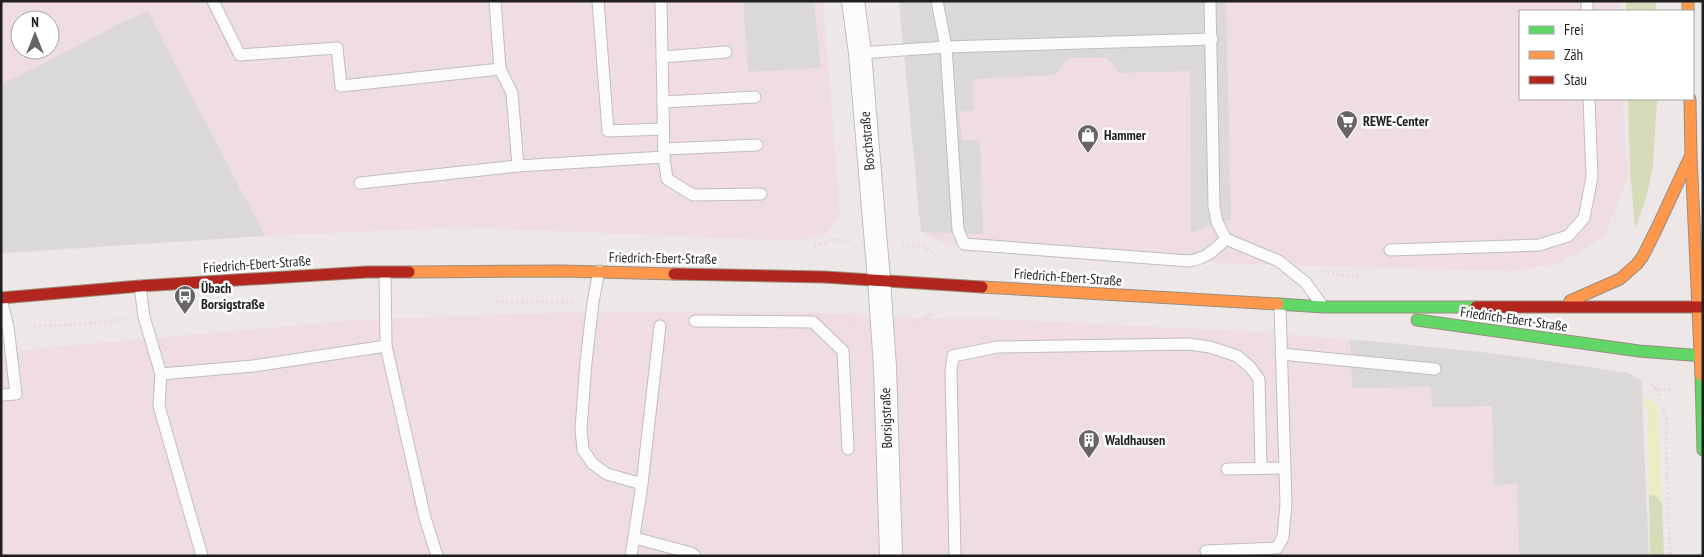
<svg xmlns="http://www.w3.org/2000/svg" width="1704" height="557" font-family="'PT Sans Narrow',sans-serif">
  <rect width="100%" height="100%" fill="#ede8e7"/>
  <g fill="#f0dce3" fill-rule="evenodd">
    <path d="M1 1H823L840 214 826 234 796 241 461 227 265 236 1 254ZM20 20H50V50H20Z"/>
    <path d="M899 1H1619V11H1520V99H1622L1628 177 1604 237 1559 263 1515 271 1243 264 950 246 921 232Z"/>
    <path d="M574 312H802L946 319H995L1259 332 1481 352 1629 373 1643 381V386L1647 556H1V354L44 348 356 320Z"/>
  </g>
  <path fill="#ececc3" d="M1644 398 1651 399 1657 406 1662 504 1656 496 1649 494 1648 415Z"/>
  <g fill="#d6dcba">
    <rect x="1626" y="1" width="30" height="10"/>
    <path d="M1628 99H1657L1653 166 1646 199 1635 229 1630 168Z"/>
    <path d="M1649 494 1656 496 1662 504 1664 556H1650Z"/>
  </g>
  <g fill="#dbd9d8">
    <path d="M743 1H814L821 68 748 72Z"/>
    <path d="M899 1H1226L1231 219 1191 232 1190 71 1119 73 1107 58H1069L1055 75 973 79 974 110 959 112 962 140H980L983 234 921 232Z"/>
    <path d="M148 12 265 236 1 253V85L129 19Z"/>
    <path d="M1350 339 1481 352 1527 358 1629 373 1641 380 1649 556H1519L1517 484 1494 485 1492 406 1432 407 1431 387 1352 388Z"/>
  </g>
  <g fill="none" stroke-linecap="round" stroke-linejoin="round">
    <g stroke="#c0bebe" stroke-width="13">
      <g id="lane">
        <path d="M213 1 240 55 337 48 341 86 500 69 495 1"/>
        <path d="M598 1 608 131 663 129"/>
        <path d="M937 1 946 47 958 230 964 244 1189 261C1207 258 1213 251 1226 239"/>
        <path d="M1210 1 1214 206 1217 222 1226 239 1279 261 1306 283 1321 304"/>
        <path d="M1587 1V11"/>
        <path d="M860 53 946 47 1212 39"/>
        <path d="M662 57 726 52"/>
        <path d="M663 102 755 97"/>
        <path d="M664 149 757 145"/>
        <path d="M664 157 667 179 693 195 761 194"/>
        <path d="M518 166 664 157 661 1"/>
        <path d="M360 183 518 166 512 93 500 69"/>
        <path d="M1390 250 1539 245 1568 236 1584 218 1592 177 1589 99"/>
        <path d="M599 271 593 302 586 362 581 429 583 450 593 464 607 474 642 484"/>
        <path d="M385 273 386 346 425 518 437 556"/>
        <path d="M140 286 144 317 161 374 159 406 202 556"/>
        <path d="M1 299 8 327 16 394 1 395"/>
        <path d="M695 321 813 322 843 351 848 449"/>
        <path d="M1281 354 1435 369"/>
        <path d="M161 374 253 366 386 346"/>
        <path d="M1227 469 1284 468"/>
        <path d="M635 538 691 553 695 556"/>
        <path d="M1206 551 1277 548 1283 537 1286 504 1280 305"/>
        <path d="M631 556 642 484 660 326"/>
        <path d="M955 556 951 371 953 356 997 347 1188 344 1210 347 1237 356 1250 367 1259 379 1261 468"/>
      </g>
    </g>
    <g stroke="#c0bebe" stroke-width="24">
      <path id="street" d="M853 1 860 53 879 280 885 367 891 556"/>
    </g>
    <g stroke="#988e7e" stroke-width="13">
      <g id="fast">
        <path d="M1278 304 1323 307H1476"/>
        <path d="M1417 320 1639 351 1703 356"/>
        <path d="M1701 375 1703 450"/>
      </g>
    </g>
    <g stroke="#988e7e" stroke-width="13">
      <g id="slow">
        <path d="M1688 1V11"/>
        <path d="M1690 99 1691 156 1701 375"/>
        <path d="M409 272 562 271 674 274"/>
        <path d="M982 287 1278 304"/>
        <path d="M1570 301 1620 279 1637 264 1643 256 1656 230 1690 157"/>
      </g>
    </g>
    <g stroke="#988e7e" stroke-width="13">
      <g id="jam">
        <path d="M674 274 824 277 982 287"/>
        <path d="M1 298 140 286 367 272H409"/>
        <path d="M1476 307H1703"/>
      </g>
    </g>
    <g stroke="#ebd9df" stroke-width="3" stroke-dasharray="2.5 2.5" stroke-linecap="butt">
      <path d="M902 245 923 247 936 254"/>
      <path d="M814 246 825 243 831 239 851 241"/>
      <path d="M1322 271 1346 276H1360"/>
      <path d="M496 302H574"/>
      <path d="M839 316 844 320 857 321"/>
      <path d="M908 323 920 324 932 313"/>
      <path d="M34 326 77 325 125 319"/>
      <path d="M1647 380 1656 389 1673 390"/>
      <path d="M1656 389 1667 420 1666 441 1670 556"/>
    </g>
    <use href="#lane" stroke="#fcfcfb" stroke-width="11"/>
    <use href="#street" stroke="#fcfcfb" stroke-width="22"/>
    <use href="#fast" stroke="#63d668" stroke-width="11"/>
    <use href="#slow" stroke="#ff974d" stroke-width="11"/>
    <use href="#jam" stroke="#b3261e" stroke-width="11"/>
  </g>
  <defs>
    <g id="supermarket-pin" transform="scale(1.125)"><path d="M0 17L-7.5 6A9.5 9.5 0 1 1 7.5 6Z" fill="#676565" stroke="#fff"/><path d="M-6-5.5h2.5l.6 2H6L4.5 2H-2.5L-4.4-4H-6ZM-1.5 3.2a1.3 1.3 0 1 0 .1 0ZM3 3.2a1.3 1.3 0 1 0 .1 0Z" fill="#fff"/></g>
    <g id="shop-pin" transform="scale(1.125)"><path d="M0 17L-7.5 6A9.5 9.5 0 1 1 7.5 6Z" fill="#676565" stroke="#fff"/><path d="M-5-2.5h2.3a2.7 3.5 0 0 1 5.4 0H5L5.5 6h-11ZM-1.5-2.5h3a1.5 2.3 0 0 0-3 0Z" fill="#fff"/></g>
    <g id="bus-pin" transform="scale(1.125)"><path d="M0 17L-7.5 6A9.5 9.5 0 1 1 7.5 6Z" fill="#676565" stroke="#fff"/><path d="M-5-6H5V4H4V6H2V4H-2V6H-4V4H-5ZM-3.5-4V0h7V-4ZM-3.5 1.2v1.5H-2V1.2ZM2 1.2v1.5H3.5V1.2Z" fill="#fff"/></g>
    <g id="building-pin" transform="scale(1.125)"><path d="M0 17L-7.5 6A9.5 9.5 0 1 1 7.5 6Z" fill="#676565" stroke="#fff"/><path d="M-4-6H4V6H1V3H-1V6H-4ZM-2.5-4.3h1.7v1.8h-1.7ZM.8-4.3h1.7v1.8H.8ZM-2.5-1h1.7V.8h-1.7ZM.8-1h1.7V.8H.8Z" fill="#fff"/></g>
  </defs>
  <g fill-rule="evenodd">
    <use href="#supermarket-pin" x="1347" y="121"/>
    <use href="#shop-pin" x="1088" y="135"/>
    <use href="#bus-pin" x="185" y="296"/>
    <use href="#building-pin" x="1089" y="440"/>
  </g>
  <g text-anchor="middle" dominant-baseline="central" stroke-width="5" stroke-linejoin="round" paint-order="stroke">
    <g font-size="14" font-weight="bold" fill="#1f1f1f" stroke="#fff" text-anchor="start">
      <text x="1363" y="121">REWE-Center</text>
      <text x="1104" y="135">Hammer</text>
      <text x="201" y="288">Übach<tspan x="201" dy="16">Borsigstraße</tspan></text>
      <text x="1105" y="440">Waldhausen</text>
    </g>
    <g font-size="14" fill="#1f1f1f" stroke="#fff">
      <text transform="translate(867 141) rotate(-95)">Boschstraße</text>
      <text transform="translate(663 258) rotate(1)">Friedrich-Ebert-Straße</text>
      <text transform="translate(257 264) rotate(-4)">Friedrich-Ebert-Straße</text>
      <text transform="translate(1068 277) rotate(4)">Friedrich-Ebert-Straße</text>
      <text transform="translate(1514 319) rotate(8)">Friedrich-Ebert-Straße</text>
      <text transform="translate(886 418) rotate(-92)">Borsigstraße</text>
    </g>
  </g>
  <rect width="1704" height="557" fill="none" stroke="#1f1f1f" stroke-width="5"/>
  <rect x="1519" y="10" width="175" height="90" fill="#ffffff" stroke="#a5a5a5"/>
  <rect x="1529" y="26" width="25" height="8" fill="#63d668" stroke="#a5a5a5"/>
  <text x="1564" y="35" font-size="15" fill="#1f1f1f">Frei</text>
  <rect x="1529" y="51" width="25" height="8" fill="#ff974d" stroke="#a5a5a5"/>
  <text x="1564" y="60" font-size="15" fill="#1f1f1f">Zäh</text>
  <rect x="1529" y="76" width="25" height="8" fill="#b3261e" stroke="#a5a5a5"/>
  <text x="1564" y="85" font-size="15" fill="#1f1f1f">Stau</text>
  <g transform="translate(35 35)"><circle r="24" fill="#ffffff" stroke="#a5a5a5"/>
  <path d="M0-4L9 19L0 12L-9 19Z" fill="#676565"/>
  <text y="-8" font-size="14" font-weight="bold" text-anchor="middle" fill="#1f1f1f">N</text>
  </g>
</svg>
